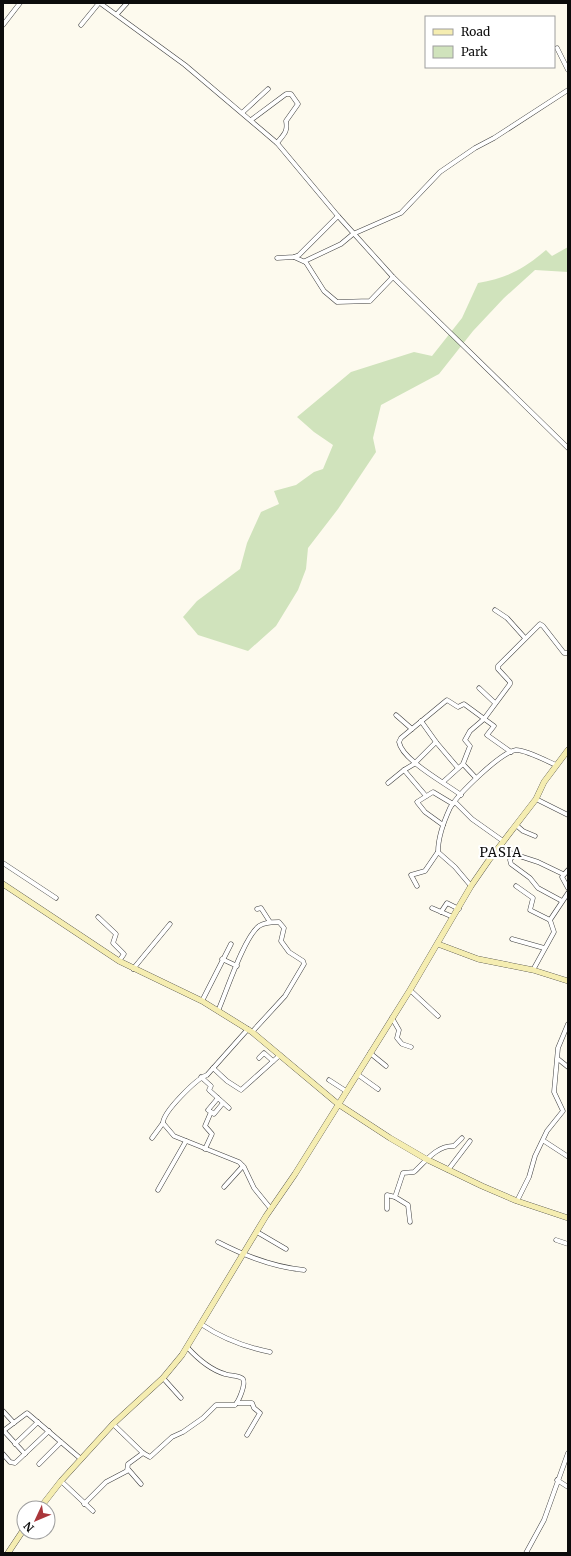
<svg xmlns="http://www.w3.org/2000/svg" width="571" height="1556" font-family="Merriweather,serif">
  <rect width="100%" height="100%" fill="#fdfaee"/>
  <path fill="#d0e3bc" d="M568 247V272L535 270 504 298 473 331 439 374 381 405 373 438 376 452 338 509 308 548 306 569 298 590 276 626 248 651 198 635 183 617 197 601 240 569 247 543 261 512 279 504 274 491 296 485 314 472 323 469 333 445 314 432 297 417 351 372 414 352 432 356 462 318 478 283C507 278 524 269 546 250L552 256Z"/>
  <g fill="none" stroke-linecap="round" stroke-linejoin="round">
    <g stroke="#3f3f3f" stroke-width="5">
      <g id="street">
        <path d="M100 3 185 65 277 143 338 216 393 277 568 448"/>
        <path d="M117 14 127 3"/>
        <path d="M3 25 20 3"/>
        <path d="M81 25 99 3"/>
        <path d="M557 48 568 70"/>
        <path d="M243 112 268 89"/>
        <path d="M251 120 286 94H291L298 104 286 121C288 132 284 134 277 143"/>
        <path d="M294 257 305 262"/>
        <path d="M277 258 294 257 299 255 338 216"/>
        <path d="M393 277 370 301 337 302 324 291 305 261 341 244 353 234 401 213 440 172 475 148 494 138 568 90"/>
        <path d="M495 610 507 618 525 638"/>
        <path d="M479 688 495 703"/>
        <path d="M396 715 412 729"/>
        <path d="M421 721 436 742 458 768"/>
        <path d="M463 764 476 778"/>
        <path d="M443 782 463 764 470 746 465 740 470 731 484 719 510 684V682L498 669V666L540 624 543 626 564 653H568"/>
        <path d="M388 783 404 770"/>
        <path d="M461 795C445 783 402 760 399 742L401 738 447 700 458 707 464 704 494 726 487 735 511 752"/>
        <path d="M426 796 404 770 414 764 436 742"/>
        <path d="M536 799 568 815"/>
        <path d="M455 802 472 819 503 841"/>
        <path d="M443 825 425 812 417 802 433 792 453 804"/>
        <path d="M516 825 523 831 535 836"/>
        <path d="M498 849 538 862 563 874"/>
        <path d="M514 854 510 860 511 864 530 878 538 888 562 901"/>
        <path d="M3 863 56 898"/>
        <path d="M568 870 562 877 568 888"/>
        <path d="M417 886 411 875 425 871 438 852"/>
        <path d="M471 886 455 867 438 852C438 838 444 821 450 808 458 794 501 752 516 750 526 750 547 761 556 765"/>
        <path d="M516 886 533 898 530 910 550 920"/>
        <path d="M432 908 453 917"/>
        <path d="M257 909 261 908 270 922"/>
        <path d="M441 912 447 903 459 909"/>
        <path d="M98 917 116 934 113 943 124 954 119 961"/>
        <path d="M512 939 544 948"/>
        <path d="M222 959 237 966"/>
        <path d="M133 969 170 924"/>
        <path d="M533 970 554 932 550 920 568 893"/>
        <path d="M410 990 438 1016"/>
        <path d="M202 1001 231 944"/>
        <path d="M218 1011C226 993 244 937 259 926 265 922 273 922 279 922L284 928 281 941 289 952 303 961 304 964 285 996 252 1032"/>
        <path d="M392 1018 399 1030 397 1038 402 1044 411 1047"/>
        <path d="M248 1029 207 1075C196 1079 163 1112 163 1123L174 1136 239 1162 244 1167 254 1188 271 1209"/>
        <path d="M370 1053 386 1066"/>
        <path d="M259 1058 264 1053 273 1061"/>
        <path d="M558 1059 568 1067"/>
        <path d="M213 1068 227 1081 241 1090 280 1055"/>
        <path d="M357 1074 378 1089"/>
        <path d="M201 1077 211 1086 209 1090 229 1108"/>
        <path d="M329 1080 346 1091"/>
        <path d="M211 1112 214 1114 223 1103"/>
        <path d="M152 1138 163 1123"/>
        <path d="M544 1141 567 1156"/>
        <path d="M205 1149 212 1134 205 1126 211 1112 208 1110 218 1098"/>
        <path d="M448 1170 470 1141"/>
        <path d="M224 1187 243 1166"/>
        <path d="M158 1190 186 1141"/>
        <path d="M517 1201 529 1177 535 1156 547 1131 563 1111 554 1092 558 1048 568 1024"/>
        <path d="M387 1209V1195L395 1197"/>
        <path d="M410 1222 408 1205 395 1197 403 1173 414 1172C425 1162 437 1145 454 1146L462 1138"/>
        <path d="M257 1232 286 1249"/>
        <path d="M556 1240 568 1244"/>
        <path d="M218 1242C245 1256 273 1267 304 1270"/>
        <path d="M201 1324C223 1339 245 1347 270 1352"/>
        <path d="M163 1378 181 1398"/>
        <path d="M237 1403H252L254 1408 260 1413 247 1435"/>
        <path d="M3 1411 14 1423"/>
        <path d="M113 1424 143 1453 150 1457 172 1437 183 1432 203 1418 216 1405H235C239 1401 246 1384 243 1379 240 1375 230 1376 225 1374 211 1370 197 1358 187 1347"/>
        <path d="M3 1430 25 1454"/>
        <path d="M3 1431 27 1413 81 1459"/>
        <path d="M15 1444 38 1422"/>
        <path d="M3 1454 10 1462 15 1463 49 1431"/>
        <path d="M39 1464 61 1442"/>
        <path d="M128 1469 141 1484"/>
        <path d="M557 1480 568 1487"/>
        <path d="M61 1481 93 1511"/>
        <path d="M84 1504 106 1482 127 1471 128 1464 143 1453"/>
        <path d="M526 1553 544 1520 568 1453"/>
      </g>
    </g>
    <g stroke="#2e2e2e" stroke-width="6">
      <g id="secondary">
        <path d="M3 884 119 961 202 1001 252 1032 338 1104 390 1138 426 1159 482 1186 517 1201 568 1218"/>
        <path d="M438 944 478 959 533 970 568 981"/>
        <path d="M40 1508 61 1481 113 1424 163 1378 182 1355 266 1216 295 1174 410 990 471 886 489 860 536 799 544 782 568 750"/>
        <path d="M8 1553 24 1529"/>
      </g>
    </g>
    <use href="#street" stroke="#fff" stroke-width="4"/>
    <use href="#secondary" stroke="#f5edb1" stroke-width="5.5"/>
  </g>
  <g text-anchor="middle" dominant-baseline="central" stroke-width="4" stroke-linejoin="round" paint-order="stroke">
    <g font-size="13" letter-spacing="1" fill="#0c0c0c" stroke="#fff">
      <text x="501" y="852">PASIA</text>
    </g>
  </g>
  <rect width="571" height="1556" fill="none" stroke="#0c0c0c" stroke-width="8"/>
  <rect x="425" y="16" width="130" height="52" fill="#ffffff" stroke="#9e9e9e"/>
  <rect x="433" y="29" width="20" height="6" fill="#f5edb1" stroke="#9e9e9e"/>
  <text x="461" y="36" font-size="12" fill="#0c0c0c">Road</text>
  <rect x="433" y="46" width="20" height="12" fill="#d0e3bc" stroke="#9e9e9e"/>
  <text x="461" y="56" font-size="12" fill="#0c0c0c">Park</text>
  <g transform="translate(36 1520) rotate(226)"><circle r="19" fill="#ffffff" stroke="#9e9e9e"/>
  <path d="M0-3L7 15L0 10L-7 15Z" fill="#aa363b"/>
  <text y="-6" font-size="11" font-weight="bold" text-anchor="middle" fill="#0c0c0c">N</text>
  </g>
</svg>
